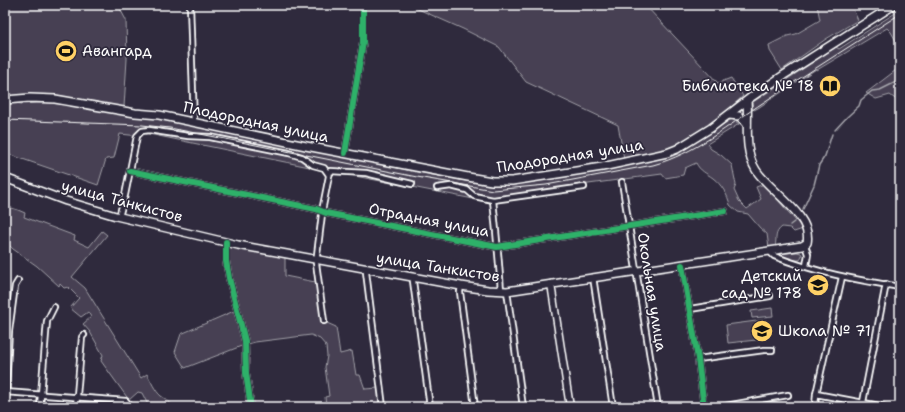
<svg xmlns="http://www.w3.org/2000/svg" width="905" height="412" font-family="'Shantell Sans',sans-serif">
  <rect width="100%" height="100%" fill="#2f2a3d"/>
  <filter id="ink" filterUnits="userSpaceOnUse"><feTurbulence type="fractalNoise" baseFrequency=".025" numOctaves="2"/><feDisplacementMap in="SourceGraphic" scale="8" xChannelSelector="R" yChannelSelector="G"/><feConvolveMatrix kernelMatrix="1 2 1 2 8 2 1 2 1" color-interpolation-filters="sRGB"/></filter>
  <g filter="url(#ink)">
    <g fill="#464152" stroke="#a2a0a8">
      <path d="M5 5H118L126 20 127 59 124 107 104 105 57 95 5 97Z"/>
      <path d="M409 5H645L718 83 731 78 743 96C721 117 696 138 667 150 654 155 638 156 624 159L618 125 526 82 499 47 463 29Z"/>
      <path d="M817 5H851L858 20 826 39 782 70 770 51 769 45 787 36 796 34 820 20Z"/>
      <path d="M900 10V48L891 32 887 28 817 70 816 69 758 108 754 110 752 108 753 102 836 47 839 49Z"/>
      <path d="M900 67V98L898 101 890 95 876 99 866 93Z"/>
      <path d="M10 102 22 104 54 102 163 119 422 173 488 185 509 184 545 180 651 160 667 155 712 131 732 119 739 124 707 144 711 149 721 155 732 165 736 185 734 190 739 201 747 209 761 199 756 187 764 184 803 229 794 232 790 228 782 227C774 233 777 238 775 247L769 248 767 234 760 228 748 214 738 212 730 205C728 195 721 184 713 178 706 173 700 171 696 163L685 168 683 175 665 178 662 174 493 197 489 202 324 170 144 133 139 136 120 134 114 158 106 159 98 185 5 153V103Z"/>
      <path d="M5 206 18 210 25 213 24 217 75 236 74 240 89 247 102 231 107 235 72 277 85 288 141 378 147 374C151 381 155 391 161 396 167 400 169 401 174 407H149L142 393 138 392 129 400 101 361 103 355 90 332 83 324 91 317 88 312 81 317 70 308 79 298 68 287 64 288 60 284 59 286 37 266 13 249 9 245 5 243Z"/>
      <path d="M228 245 285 256V276L320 283 327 323 336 327 340 354 352 351 356 375H360L365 389 378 388 381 407H326L325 397 329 396 325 367 327 356 326 346 320 339 311 335 255 342 248 344C243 326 221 259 228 245Z"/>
      <path d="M797 252 801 253 802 255 800 260H795L779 256 778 254Z"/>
      <path d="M772 308 773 316 752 318 751 311Z"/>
      <path d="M234 311 244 345 185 368 175 352 181 334Z"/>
      <path d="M764 320 766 339 728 343 726 325Z"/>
    </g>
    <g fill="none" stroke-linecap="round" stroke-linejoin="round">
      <g stroke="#a7a6ad" stroke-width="1.5">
        <path d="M835 130 847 117 859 106 861 100 872 91 880 90 896 82 900 76"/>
        <path d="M803 209 814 185 819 165 825 156 832 134"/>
        <path d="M790 225 794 222"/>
      </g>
      <g stroke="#fff" stroke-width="8">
        <g id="minor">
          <path d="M190 5 194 123"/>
          <path d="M345 153 363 42V5"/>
          <path d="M130 171 316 209 326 213 497 247 725 211"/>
          <path d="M622 182 658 407"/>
          <path d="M437 188 451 186 467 190 474 196 493 200 584 187"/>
          <path d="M493 200C496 230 499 261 501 291"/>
          <path d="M119 217 125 195 137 136 142 131 149 130 188 136 210 137 289 153 302 157 313 165 324 168 329 175"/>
          <path d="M226 242V261L229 278 245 341 246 373 251 407"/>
          <path d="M805 245 808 254 806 266"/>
          <path d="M769 251 774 256C814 272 857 280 900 287"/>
          <path d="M682 265 698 359 704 407"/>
          <path d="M367 269 366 272 383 407"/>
          <path d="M413 277V281L430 407"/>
          <path d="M593 277 613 407"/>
          <path d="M461 286 460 292 475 407"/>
          <path d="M507 291 523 407"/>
          <path d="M690 309 770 296"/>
          <path d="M324 321 316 263 323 206 330 171 366 173 412 184"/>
          <path d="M698 359 764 350H772"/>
          <path d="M5 392 126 401 131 407"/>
          <path d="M816 394 885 407"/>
          <path d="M863 402 886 284"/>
          <path d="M5 407 9 331 15 286 18 281"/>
          <path d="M40 407 47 321 54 307"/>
          <path d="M76 407 82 337 84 335"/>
          <path d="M720 407 788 395"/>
          <path d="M815 407 816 394 842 277"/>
        </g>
      </g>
      <g stroke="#fff" stroke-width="9">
        <path id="tertiary" d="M551 284 570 407"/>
      </g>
      <g stroke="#fff" stroke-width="10">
        <g id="secondary">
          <path d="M5 100 30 98 55 99 135 113 159 115 306 146 468 177 492 181H512L602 167 667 153 677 149 711 128 750 98 784 75 894 5"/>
          <path d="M729 115 739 116 747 124"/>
          <path d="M5 178 66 201 116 216 238 245 461 286 488 290 507 291 802 246 807 243C813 215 770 192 756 170 743 149 749 124 747 101"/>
        </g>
      </g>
      <use href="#minor" stroke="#2f2a3d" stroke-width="4.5"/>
      <use href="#tertiary" stroke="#2f2a3d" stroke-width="6"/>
      <use href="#secondary" stroke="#2f2a3d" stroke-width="7"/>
      <path stroke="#fff" stroke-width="1" d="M5 120 142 125 170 128 417 177 493 190 546 185 653 165C694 154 729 125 764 102 809 72 855 43 900 14"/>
      <g stroke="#2f2a3d" stroke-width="8">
        <g id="cycleway">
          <path d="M345 153 363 42V5"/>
          <path d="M130 171 316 209 326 213 497 247 725 211"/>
          <path d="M226 242V261L229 278 245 341 246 373 251 407"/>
          <path d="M682 265 698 359 704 407"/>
        </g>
      </g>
      <use href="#cycleway" stroke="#2db169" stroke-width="6"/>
    </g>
  </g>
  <defs>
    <g id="stadium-disc" transform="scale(1.15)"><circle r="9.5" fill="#ffd166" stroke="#2f2a3d"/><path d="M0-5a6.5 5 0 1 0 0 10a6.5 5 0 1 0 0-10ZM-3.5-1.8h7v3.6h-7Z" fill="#111"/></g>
    <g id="library-disc" transform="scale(1.15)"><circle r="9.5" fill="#ffd166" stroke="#2f2a3d"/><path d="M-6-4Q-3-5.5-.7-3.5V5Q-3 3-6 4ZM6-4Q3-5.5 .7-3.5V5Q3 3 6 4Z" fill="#111"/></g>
    <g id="school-disc" transform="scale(1.15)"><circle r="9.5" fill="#ffd166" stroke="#2f2a3d"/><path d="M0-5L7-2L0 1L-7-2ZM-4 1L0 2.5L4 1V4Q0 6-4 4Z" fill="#111"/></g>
  </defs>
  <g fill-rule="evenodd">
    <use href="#stadium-disc" x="66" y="51"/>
    <use href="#library-disc" x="830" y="86"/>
    <use href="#school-disc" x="818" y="285"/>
    <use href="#school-disc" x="762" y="331"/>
  </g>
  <g text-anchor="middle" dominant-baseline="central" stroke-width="3.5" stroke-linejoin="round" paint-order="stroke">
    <g font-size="15" fill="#fff" stroke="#2f2a3d" text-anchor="start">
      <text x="82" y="51">Авангард</text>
      <text x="814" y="86" text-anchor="end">Библиотека № 18</text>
      <text x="802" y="276" text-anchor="end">Детский<tspan x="802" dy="17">сад № 178</tspan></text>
      <text x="778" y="331">Школа № 71</text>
    </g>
    <g font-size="15" fill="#fff" stroke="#2f2a3d">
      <text transform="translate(256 122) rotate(12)">Плодородная улица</text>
      <text transform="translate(570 156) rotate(-9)">Плодородная улица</text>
      <text transform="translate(122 201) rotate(15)">улица Танкистов</text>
      <text transform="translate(429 220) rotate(11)">Отрадная улица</text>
      <text transform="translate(438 267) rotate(9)">улица Танкистов</text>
      <text transform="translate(652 292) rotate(81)">Окольная улица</text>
    </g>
  </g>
  <rect width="905" height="412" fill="none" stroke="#2f2a3d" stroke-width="20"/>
  <rect x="10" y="10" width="885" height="392" fill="none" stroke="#fff" stroke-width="1.5" filter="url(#ink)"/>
</svg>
